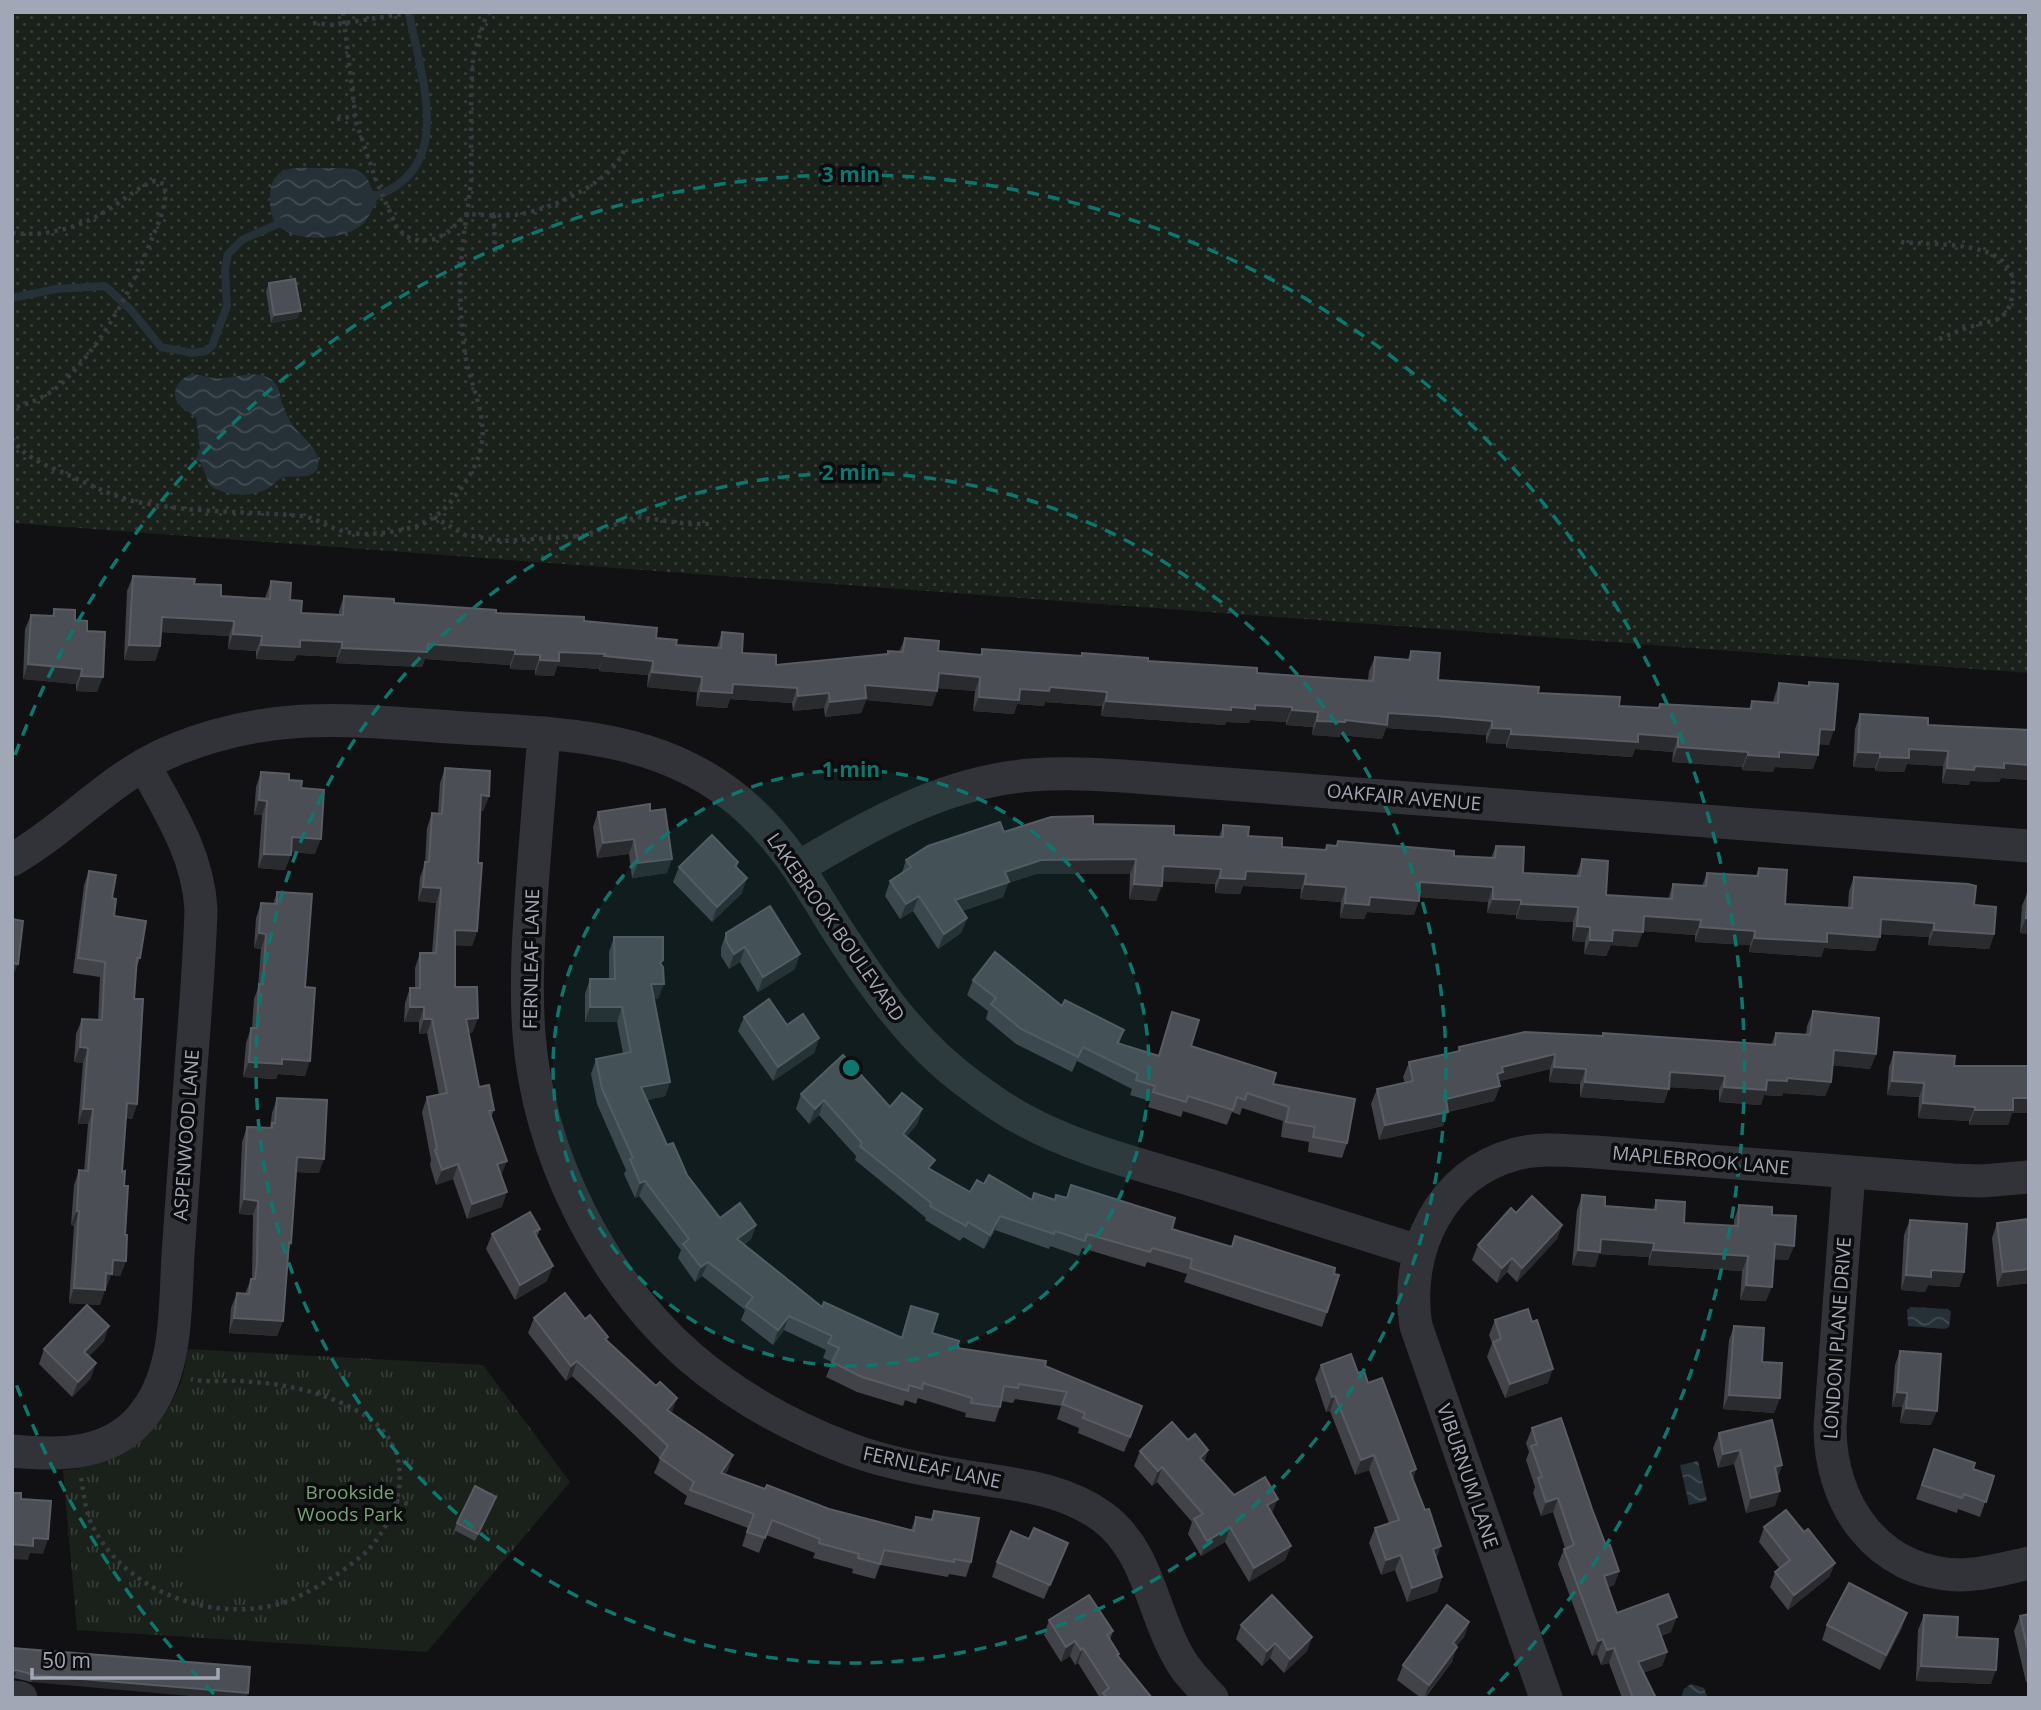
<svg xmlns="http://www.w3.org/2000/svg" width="2041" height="1710" font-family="'Open Sans',sans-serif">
  <defs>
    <pattern id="grass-dots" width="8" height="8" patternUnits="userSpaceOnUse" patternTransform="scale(1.75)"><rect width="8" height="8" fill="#19211a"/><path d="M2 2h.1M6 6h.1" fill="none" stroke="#373e39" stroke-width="1.8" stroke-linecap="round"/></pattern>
    <pattern id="park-tufts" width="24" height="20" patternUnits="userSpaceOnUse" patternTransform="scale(1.75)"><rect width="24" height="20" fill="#19211a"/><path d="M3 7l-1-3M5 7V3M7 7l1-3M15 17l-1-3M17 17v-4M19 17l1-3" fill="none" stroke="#373e39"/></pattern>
    <pattern id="water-waves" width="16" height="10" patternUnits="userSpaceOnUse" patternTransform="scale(1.75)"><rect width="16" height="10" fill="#263037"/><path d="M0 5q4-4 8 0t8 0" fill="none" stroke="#424b52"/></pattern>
  </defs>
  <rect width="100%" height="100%" fill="#111113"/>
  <path fill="url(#grass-dots)" d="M12 12H2029V673L12 523Z"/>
  <path fill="url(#park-tufts)" d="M187 1349 483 1365 570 1482 427 1652 77 1630 63 1470C127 1467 184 1415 187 1349Z"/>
  <path fill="#19211a" d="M190 1538 273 1545 270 1592 186 1586Z"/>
  <g fill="url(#water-waves)">
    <path d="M330 168C364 168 366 170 377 203 371 210 369 219 362 225 344 241 289 244 275 222 270 215 270 204 270 196 270 186 273 178 281 172 294 165 316 169 330 168Z"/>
    <path d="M193 374C203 375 214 380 225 378 239 377 253 371 267 377 279 383 279 391 282 403 285 411 289 420 294 427 303 438 322 451 318 467 313 481 294 475 284 477 277 479 273 486 267 489 249 498 228 496 210 486L200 461 195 460 200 449 196 417C191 413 186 412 182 408 168 395 177 378 193 374Z"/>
    <path d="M1911 1307 1948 1309 1951 1312 1949 1327 1945 1329 1908 1326 1907 1310Z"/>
    <path d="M1698 1461 1707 1501 1689 1505 1680 1465Z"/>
    <path d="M1691 1684 1704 1688 1708 1698H1681L1684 1689Z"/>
  </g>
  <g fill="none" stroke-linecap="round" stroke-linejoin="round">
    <g stroke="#263037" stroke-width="8">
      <path d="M364 200C460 175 421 81 409 12"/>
      <path d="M12 298 56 289 105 286 131 310 161 347 192 353 206 351 212 346 227 306 225 269 228 254 242 240 284 221"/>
    </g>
    <g stroke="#383a3f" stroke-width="4.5" stroke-dasharray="3.5 5" stroke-linecap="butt">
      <path d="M343 12 356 122 377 183 397 228 407 237 420 241 435 239 447 233 467 214 471 181V92L473 57 484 22 489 12"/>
      <path d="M313 23 332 25 416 12"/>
      <path d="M337 119 355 116"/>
      <path d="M494 215 495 255"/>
      <path d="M12 233C51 237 85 226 117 204 130 195 140 186 155 181L164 184C169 203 158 223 151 241 130 292 104 342 64 381 49 396 32 403 12 408"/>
      <path d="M1901 242C1934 246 2016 238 2013 288 2012 298 2011 310 2001 317 1994 322 1984 322 1976 325 1962 329 1949 335 1935 341"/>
      <path d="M12 438C23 457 45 465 64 473 86 483 109 495 133 501 188 513 246 511 302 516 314 517 324 525 336 529 359 538 391 533 414 527 439 520 455 498 468 478 493 438 481 413 469 372 464 354 462 333 461 314 459 281 461 247 467 214 485 215 504 217 522 214 553 208 616 181 625 147"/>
      <path d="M434 517 465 535 503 541 582 536 637 517 689 524H709"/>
      <path d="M81 1478C84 1494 85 1510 92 1525 124 1590 209 1623 279 1604 303 1598 352 1567 369 1549 407 1506 416 1445 361 1413 324 1391 281 1383 238 1381 222 1380 207 1383 191 1379"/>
      <path d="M396 1501 409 1504"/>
    </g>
    <g stroke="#323338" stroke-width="33">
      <path d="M544 733C540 780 537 827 533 874 529 927 525 981 529 1034 538 1153 600 1278 690 1357 738 1398 793 1428 852 1450 887 1463 925 1470 963 1476 1011 1484 1062 1487 1103 1517 1149 1552 1151 1609 1178 1656 1186 1672 1200 1685 1212 1698"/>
      <path d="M12 860C69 827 112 775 174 750 277 708 358 721 465 728 566 734 669 735 749 810 786 844 810 886 836 928 873 985 912 1042 968 1083 985 1096 1003 1109 1022 1119 1082 1152 1151 1167 1215 1187 1283 1208 1351 1230 1418 1251"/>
      <path d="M799 867C872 824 944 782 1031 775 1070 772 1110 775 1149 778L2029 846"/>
      <path d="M1849 1172 1830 1427C1830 1504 1877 1573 1960 1575 1983 1575 2007 1568 2029 1563"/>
      <path d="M12 1451C62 1456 115 1456 147 1410 178 1367 175 1305 178 1255 181 1213 184 1170 187 1128 191 1055 199 982 201 909 198 855 170 812 144 765"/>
      <path d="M12 1697 21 1698"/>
      <path d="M1546 1698 1416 1326C1404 1253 1439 1174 1516 1154 1542 1147 1569 1151 1595 1152L1953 1180 1982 1181 2029 1177"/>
    </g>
  </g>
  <g fill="#414349">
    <path d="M269 283 298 318 271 323 266 291Z"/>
    <path d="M133 576 194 584 221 596 265 598 271 581 301 613 339 615V611L344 596 394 603 584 621 656 638 676 645 717 647 722 632 742 653 776 665 887 654 888 651 899 652 905 638 938 651 980 655 982 649 1081 656 1082 653 1257 673 1368 680 1369 671 1375 657 1408 659 1411 651 1438 680 1538 693 1619 706 1658 708 1660 704 1749 709 1752 701 1773 703 1774 698 1779 683 1808 686 1809 682 1829 745 1819 744 1813 769 1775 767 1773 772 1742 770V767L1672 762 1673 752 1635 749 1632 757 1506 748V744L1486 743V735L1430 731 1386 728 1382 739 1340 735V737L1312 735 1313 727 1286 725V722L1250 720 1249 723 1226 722 1225 725 1101 716 1102 706 1045 702 1044 706 1017 704 1014 714 973 711 975 691 938 688 932 706 866 700 861 713 825 717 824 708 793 711 792 703 730 699 727 708 696 706 697 692 647 687 648 675 599 671V669L557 666 554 676 535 675V670L510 669V665L425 659 422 667 336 663 337 657 297 655 294 661 256 659V651L228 649 229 636 161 632 160 646 155 661 124 660 127 591Z"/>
    <path d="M54 609 75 620 87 631 97 692 76 691V684L23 679 25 629 31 615 52 616Z"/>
    <path d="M1860 714 1928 725 2029 730V780L2001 778 1999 782 1970 781 1969 785 1942 783 1943 766 1907 764 1904 772 1875 771V768L1853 767 1855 729Z"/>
    <path d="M445 768 489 796 483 811H480L478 863 477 931 472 946 455 945V987L478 1018 472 1033H468L479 1087 494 1110 491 1118 501 1175 502 1207 467 1219 453 1179 436 1185 430 1165 431 1160 422 1112 427 1097 439 1095 427 1033 419 1034V1022H404L405 1003 410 988H415V968L420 953H432L436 903 418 901 420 877 425 864 427 828 432 813 438 814 440 783Z"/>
    <path d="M261 772 289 780 301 788 315 854 291 852 285 870 258 868 262 815H254L256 787Z"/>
    <path d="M650 811 667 873 632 878 629 854 597 858 593 827 598 812Z"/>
    <path d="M1093 824 1174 835 1219 837 1223 825 1248 836 1282 847 1325 850 1327 845 1336 846 1338 841 1454 856 1491 858 1496 846 1523 873 1576 876 1582 859 1606 895 1668 899 1673 884 1702 886 1707 873 1756 876 1759 868 1785 904 1848 907 1849 891 1854 877 1974 905 1994 934 1989 949 1928 945 1929 937 1880 934 1875 951 1824 948 1821 957 1749 952 1750 945 1695 942V935L1643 931 1637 947 1611 945 1606 956 1584 954 1585 942 1572 941 1573 922 1516 919V915L1487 913 1488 902 1419 897 1414 915 1367 912 1364 919 1340 918 1341 902 1300 899 1301 889 1243 886 1240 894 1215 893V884L1162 881 1156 901 1129 899 1130 874H1036L1008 883 1003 897 962 911 967 918 961 933 938 949 913 911 900 919 885 896 890 881 902 873 906 860 1004 832Z"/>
    <path d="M738 862 737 867 742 893 712 922 673 882 679 867Z"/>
    <path d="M89 871 112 898 114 916 140 958 136 969 134 999 137 1104 132 1119 126 1118 122 1172 124 1186 126 1261 120 1276 111 1275 106 1288H105L100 1305 69 1303 74 1226 71 1225 74 1185 79 1170 84 1171 88 1124H78L83 1063 74 1062 76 1034 82 1019 98 1020 100 977 73 973 84 885Z"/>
    <path d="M2028 891 2029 934 2020 933 2022 906Z"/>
    <path d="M277 892 305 987V1076L278 1074 276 1079 243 1077 246 1043 251 1028H252L254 999 258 988 261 949 254 948 256 918 261 903 273 904Z"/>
    <path d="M726 933 795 969 758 992 740 962 729 969 721 956V948Z"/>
    <path d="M614 937 661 965 658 999H654L670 1082 665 1096 647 1100 667 1145 687 1175 720 1218 756 1225 751 1239 744 1245 822 1307 901 1338 911 1306 932 1333 957 1348 1045 1366 1137 1421 1124 1452 1078 1433 1079 1428 1057 1419 1061 1406 1015 1399 1013 1403 1001 1401 1000 1407 995 1422 965 1417 966 1413 918 1398 916 1404 905 1400 903 1406 857 1392 826 1377 832 1362 823 1358 826 1350 784 1330 773 1345 741 1320 745 1310 702 1276 695 1282 678 1258 681 1250 639 1196 635 1198 624 1174 626 1170 597 1104 591 1074 596 1059 623 1053 617 1022H585V994L590 979H609V952Z"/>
    <path d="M973 980 1062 1006 1124 1030 1119 1044 1158 1056 1172 1012 1191 1046 1273 1084 1347 1143 1342 1158 1308 1152 1309 1142 1281 1137 1283 1121 1242 1108 1240 1115 1232 1112 1227 1125 1183 1111 1181 1117 1148 1107 1150 1101 1130 1095 1132 1089 1077 1061 1072 1072 1016 1044 986 1019 988 1011 967 995Z"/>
    <path d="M1813 1011 1876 1054 1870 1069 1832 1065 1831 1082 1825 1096 1783 1093 1782 1096 1764 1095 1761 1105 1731 1103 1719 1102V1090L1669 1087 1664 1103 1580 1097V1084L1549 1082 1550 1069 1500 1081V1086L1494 1101 1448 1112 1443 1126 1379 1140 1371 1104 1377 1089 1405 1083 1403 1077 1409 1062 1457 1052 1459 1047 1602 1036 1603 1033 1771 1045 1776 1033 1806 1034 1807 1026Z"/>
    <path d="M744 1017 787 1025 819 1038 814 1053 773 1081 738 1031Z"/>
    <path d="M1894 1052 1954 1066 2029 1113H2012L2008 1125H1969V1121L1918 1118 1919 1097 1887 1095 1889 1067Z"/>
    <path d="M801 1094 890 1107 922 1109 917 1124 906 1137 931 1170 970 1192 984 1184 1032 1200H1054L1172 1229 1231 1247 1235 1236 1334 1274 1327 1312 1322 1327 1184 1282 1187 1274 1147 1262 1145 1267 1082 1248 1079 1256 1050 1246 1049 1249 995 1230 984 1249 963 1237 960 1241 925 1220 926 1218 855 1160 856 1156 819 1115 809 1124 796 1109Z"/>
    <path d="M277 1098 319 1173 296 1172 291 1243 288 1251 283 1321 277 1336 229 1333 231 1308 237 1293 245 1294 251 1279H252L253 1215 239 1214 242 1142 247 1127 270 1128 272 1113Z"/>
    <path d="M1582 1195 1605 1206 1653 1210 1656 1200 1684 1223 1734 1226V1220L1739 1205 1772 1215 1794 1246 1788 1260 1774 1259 1766 1301 1740 1300 1742 1271 1648 1265 1649 1257 1599 1254 1595 1267 1572 1265 1577 1210Z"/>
    <path d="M1516 1213 1562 1225 1557 1239 1517 1282 1507 1272 1497 1283 1472 1260 1478 1245Z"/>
    <path d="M1910 1220 1964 1272 1959 1287 1928 1285 1925 1292 1901 1290 1904 1235Z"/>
    <path d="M1997 1223 2029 1234V1283L1997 1287 1992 1238Z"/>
    <path d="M540 1229 537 1237 547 1281 515 1300 486 1249 492 1234Z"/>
    <path d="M534 1318 608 1337 607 1340 672 1413 728 1470 725 1474 765 1489 829 1509 911 1530 916 1517 931 1520 934 1511 971 1562 966 1577 949 1574 948 1577 880 1565 875 1579 852 1573 853 1569 813 1558 815 1553 766 1535 759 1553 742 1546 748 1528 684 1504 687 1496 654 1473 660 1459 572 1376 566 1381 528 1333Z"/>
    <path d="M1495 1320 1548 1383 1505 1398 1487 1357 1492 1343 1489 1335Z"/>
    <path d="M1734 1326 1762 1362 1780 1398 1774 1413 1723 1409 1729 1340Z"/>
    <path d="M104 1341 89 1356 91 1378 72 1397 39 1364 44 1349Z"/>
    <path d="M1900 1351 1931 1425 1900 1423 1902 1407H1892L1895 1365Z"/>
    <path d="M1321 1365 1358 1373 1368 1383 1416 1469 1413 1479 1442 1577 1437 1592 1407 1602 1395 1570 1381 1575 1369 1543 1375 1528 1389 1523 1369 1470 1355 1475 1330 1411 1326 1412 1315 1379Z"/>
    <path d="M1532 1428 1592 1509 1606 1546 1619 1571 1614 1585 1608 1587 1617 1613 1671 1632 1661 1636 1667 1652 1662 1666 1643 1673 1656 1698H1622L1609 1663 1601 1665 1597 1654 1592 1656 1558 1564 1564 1549 1565 1548 1553 1512 1541 1516 1533 1493 1535 1487 1526 1460 1529 1452 1526 1443Z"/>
    <path d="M1719 1433 1782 1465 1777 1479 1775 1506 1746 1513 1734 1464 1718 1468 1713 1448Z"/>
    <path d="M1188 1440 1208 1450 1204 1463 1234 1495 1272 1514 1291 1546 1285 1560 1249 1582 1225 1542 1201 1556 1188 1534 1192 1522 1157 1482 1152 1486 1134 1466 1140 1451Z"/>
    <path d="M1934 1449 1973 1469 1994 1476 1980 1517 1958 1509 1957 1513 1916 1499Z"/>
    <path d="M494 1504 475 1541 454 1530 457 1523Z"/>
    <path d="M1764 1527 1804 1532 1835 1563 1829 1577 1788 1610 1770 1587 1775 1572 1780 1569 1759 1542Z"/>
    <path d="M1062 1557 1044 1599 992 1577 997 1562Z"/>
    <path d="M2029 1614V1681L2026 1682 2014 1631 2020 1616Z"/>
    <path d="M1924 1615 1957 1637 1991 1684 1916 1681 1918 1630Z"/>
    <path d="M1049 1620 1113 1631 1110 1640 1118 1656 1152 1698H1100L1078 1663 1075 1665 1070 1656 1061 1662 1044 1635Z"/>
    <path d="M1469 1622 1464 1637 1456 1646 1452 1662 1425 1698H1421L1397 1680 1403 1665Z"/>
    <path d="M1241 1625 1312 1637 1307 1651 1284 1673 1270 1658 1262 1666 1236 1639Z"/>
    <path d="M1827 1625 1902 1628 1880 1670 1822 1640Z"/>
    <path d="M12 1648 250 1667 31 1682 14 1678Z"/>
  </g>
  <g fill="#2a2b2f">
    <path d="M301 311 298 318 271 323 274 315Z"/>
    <path d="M162 617 234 621 229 636 156 632Z"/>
    <path d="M233 634 262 636 256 651 228 649Z"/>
    <path d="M300 640 342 642 337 657 297 655 294 661 256 659 261 645Z"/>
    <path d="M428 644 515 650 510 665 425 659 422 667 336 663 342 648Z"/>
    <path d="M129 645 160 646 155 661 124 660Z"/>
    <path d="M559 652 605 654 599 669 557 666 554 676 535 675 540 660Z"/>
    <path d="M515 654 540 655 535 670 510 669Z"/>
    <path d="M604 656 653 661 648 675 599 671Z"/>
    <path d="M28 664 82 669 76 684 23 679Z"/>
    <path d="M652 672 702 677 697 692 647 687Z"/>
    <path d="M939 673 980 677 975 691 934 688Z"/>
    <path d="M81 676 103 677 97 692 76 691Z"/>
    <path d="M733 684 797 688 792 703 730 699 727 708 696 706 701 691Z"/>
    <path d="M865 685 937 691 932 706 866 700 861 713 825 717 830 702Z"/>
    <path d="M1050 687 1107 692 1102 706 1045 702 1044 706 1017 704 1014 714 973 711 979 697 1020 689Z"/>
    <path d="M829 693 824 708 793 711 798 696Z"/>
    <path d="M1106 701 1231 707 1255 705 1292 707 1286 722 1250 720 1249 723 1226 722 1225 725 1101 716Z"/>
    <path d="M1292 710 1318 712 1313 727 1286 725Z"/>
    <path d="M1388 713 1492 721 1486 735 1386 728 1382 739 1340 735V737L1312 735 1317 721 1345 720Z"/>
    <path d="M1492 728 1511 729 1506 744 1486 743Z"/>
    <path d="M1820 729 1834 730 1829 745 1815 744Z"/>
    <path d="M1511 734H1638L1678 737 1673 752 1635 749 1632 757 1506 748Z"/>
    <path d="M1678 747 1748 752 1742 767 1672 762Z"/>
    <path d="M1909 749 1948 751 1943 766 1907 764 1904 772 1875 771 1880 757Z"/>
    <path d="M1779 752 1818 755 1813 769 1775 767 1773 772 1742 770 1748 755Z"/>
    <path d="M1858 752 1880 753 1875 768 1853 767Z"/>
    <path d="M2004 763 2029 765V780L2001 778 1999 782 1970 781 1969 785 1942 783 1947 768Z"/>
    <path d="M481 795 489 796 483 811 476 810Z"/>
    <path d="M259 800 267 801 262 815H254Z"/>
    <path d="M292 837 321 839 315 854 287 852Z"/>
    <path d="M634 839 629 854 597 858 603 843Z"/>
    <path d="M264 854 291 855 285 870 258 868Z"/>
    <path d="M672 859 667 873 632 878 638 863Z"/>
    <path d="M1136 859 1130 874H1036L1008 883 1003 897 949 915 955 900 1005 872 1041 860Z"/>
    <path d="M1163 866 1221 869 1215 884 1157 881Z"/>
    <path d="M1246 871 1306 874 1301 889 1243 886 1240 894 1215 893 1220 878Z"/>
    <path d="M747 878 742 893 712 922 717 907Z"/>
    <path d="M1420 882 1493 887 1488 902 1415 897Z"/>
    <path d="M1134 884 1162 886 1156 901 1129 899Z"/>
    <path d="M1305 884 1346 887 1341 902 1300 899Z"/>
    <path d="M423 887 441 888 436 903 418 901Z"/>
    <path d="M919 896 913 911 900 919 906 904Z"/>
    <path d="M1370 897 1419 901 1414 915 1367 912 1364 919 1340 918 1345 903Z"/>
    <path d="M1493 899 1521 900 1516 915 1487 913Z"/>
    <path d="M1521 904 1578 907 1573 922 1516 919Z"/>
    <path d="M1644 916 1701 920 1695 935 1638 931Z"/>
    <path d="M967 918 961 933 938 949 944 934Z"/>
    <path d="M2026 918H2029V934L2020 933Z"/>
    <path d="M1881 919 1934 923 1929 937 1876 934Z"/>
    <path d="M1577 926 1590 927 1585 942 1572 941Z"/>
    <path d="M1700 927 1755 931 1750 945 1695 942Z"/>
    <path d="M455 930 477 931 472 946 449 945Z"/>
    <path d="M1613 930 1643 932 1637 947 1611 945 1606 956 1584 954 1590 940Z"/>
    <path d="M1934 930 1994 934 1989 949 1928 945Z"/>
    <path d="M259 933 266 934 261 949 254 948Z"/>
    <path d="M1827 933 1880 937 1875 951 1824 948 1821 957 1749 952 1754 938Z"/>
    <path d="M745 947 740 962 729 969 734 954Z"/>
    <path d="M800 954 795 969 758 992 763 977Z"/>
    <path d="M12 963 18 964 12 978Z"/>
    <path d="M651 984H664L658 999H646Z"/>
    <path d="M410 1007H424L419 1022H404Z"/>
    <path d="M590 1007H622L617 1022H585Z"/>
    <path d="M478 1018 472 1033H460L466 1019Z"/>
    <path d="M424 1019H432L427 1033 419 1034Z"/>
    <path d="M819 1038 814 1053 773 1081 778 1067Z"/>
    <path d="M80 1047 88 1048 83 1063 74 1062Z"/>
    <path d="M1834 1050 1876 1054 1870 1069 1829 1065Z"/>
    <path d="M1555 1054 1550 1069 1500 1081 1498 1087 1500 1086 1494 1101 1446 1112H1448L1443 1126 1379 1140 1385 1125 1446 1099 1497 1074 1502 1067Z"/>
    <path d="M282 1059 310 1061 305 1076 278 1074 276 1079 243 1077 249 1062Z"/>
    <path d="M1554 1067 1586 1069 1580 1084 1549 1082Z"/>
    <path d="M1670 1072 1725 1076 1719 1090 1665 1087Z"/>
    <path d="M1787 1078 1831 1082 1825 1096 1783 1093 1782 1096 1764 1095 1761 1105 1719 1102 1724 1087Z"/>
    <path d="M1892 1081 1924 1083 1919 1097 1887 1095Z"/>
    <path d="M670 1082 665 1096 636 1102 641 1087Z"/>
    <path d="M1585 1082 1669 1089 1664 1103 1580 1097Z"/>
    <path d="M2013 1098H2029V1113H2012L2008 1125H1969L1975 1110Z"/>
    <path d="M824 1100 819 1115 809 1124 815 1109Z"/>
    <path d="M127 1103 137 1104 132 1119 121 1118Z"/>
    <path d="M1923 1103 1975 1107 1969 1121 1918 1118Z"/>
    <path d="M83 1109H93L88 1124H78Z"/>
    <path d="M922 1109 917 1124 897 1149 903 1134Z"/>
    <path d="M297 1157 324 1159 319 1173 291 1172Z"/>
    <path d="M507 1161 501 1176 497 1164Z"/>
    <path d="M458 1164 453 1179 436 1185 442 1170Z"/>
    <path d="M645 1181 639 1196 635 1198 640 1183Z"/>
    <path d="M507 1192 502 1207 467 1219 472 1204Z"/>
    <path d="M244 1199 258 1201 253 1215 239 1214Z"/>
    <path d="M77 1211H79L74 1226 71 1225Z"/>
    <path d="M1000 1216 995 1230 984 1249 990 1235Z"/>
    <path d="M756 1225 751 1239 732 1254 737 1239Z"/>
    <path d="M1562 1225 1557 1239 1517 1282 1522 1268Z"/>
    <path d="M1601 1239 1654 1243 1649 1257 1599 1254 1595 1267 1572 1265 1578 1250Z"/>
    <path d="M1775 1244 1794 1246 1788 1260 1769 1259Z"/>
    <path d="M1653 1250 1748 1256 1742 1271 1648 1265Z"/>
    <path d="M1512 1258 1507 1272 1497 1283 1502 1268Z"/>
    <path d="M113 1260 126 1261 120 1276 111 1275 106 1288H101L106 1273Z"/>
    <path d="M708 1262 702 1276 695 1282 701 1267Z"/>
    <path d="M553 1266 547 1281 515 1300 520 1285Z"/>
    <path d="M2029 1269V1283L1997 1287 2003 1272Z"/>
    <path d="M1931 1270 1964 1272 1959 1287 1928 1285 1925 1292 1901 1290 1906 1275Z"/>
    <path d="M1746 1285 1772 1287 1766 1301 1740 1300Z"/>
    <path d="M74 1288 105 1290 100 1305 69 1303Z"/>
    <path d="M789 1316 784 1330 773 1345 778 1330Z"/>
    <path d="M234 1318 283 1321 277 1336 229 1333Z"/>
    <path d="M109 1326 104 1341 79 1366 84 1352Z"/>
    <path d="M577 1361 572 1376 566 1381 571 1366Z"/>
    <path d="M96 1363 91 1378 72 1397 78 1382Z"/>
    <path d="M1553 1369 1548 1383 1505 1398 1510 1384Z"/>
    <path d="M1897 1392 1907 1393 1902 1407H1892Z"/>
    <path d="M1729 1395 1780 1398 1774 1413 1723 1409Z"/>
    <path d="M1335 1396 1330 1411 1326 1412 1332 1397Z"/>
    <path d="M677 1398 672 1413 667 1410Z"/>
    <path d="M1906 1408 1937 1411 1931 1425 1900 1423Z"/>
    <path d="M1208 1450 1203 1465 1200 1458Z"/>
    <path d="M1740 1450 1734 1464 1718 1468 1723 1454Z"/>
    <path d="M733 1455 728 1470 716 1488 721 1473Z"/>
    <path d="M1374 1455 1369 1470 1355 1475 1361 1460Z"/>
    <path d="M1782 1465 1777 1480 1775 1467Z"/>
    <path d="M1162 1467 1157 1482 1152 1486 1158 1471Z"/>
    <path d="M1416 1469 1411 1484 1410 1472Z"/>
    <path d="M1780 1491 1775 1506 1746 1513 1751 1498Z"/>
    <path d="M496 1497 494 1504 475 1541 478 1534Z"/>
    <path d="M1558 1498 1553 1512 1541 1516 1546 1502Z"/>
    <path d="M1278 1499 1272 1513 1262 1520 1267 1505Z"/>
    <path d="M1230 1527 1225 1542 1201 1556 1207 1541Z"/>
    <path d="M33 1538 48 1539 43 1554 30 1553 28 1560 12 1559V1544Z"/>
    <path d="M1291 1546 1285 1560 1249 1582 1254 1568Z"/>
    <path d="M1441 1546 1436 1560 1433 1549Z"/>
    <path d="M1401 1555 1395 1570 1381 1575 1386 1560Z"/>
    <path d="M1835 1563 1829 1577 1788 1610 1794 1595Z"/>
    <path d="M1619 1571 1614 1585 1598 1591 1604 1576Z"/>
    <path d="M1442 1577 1437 1592 1407 1602 1412 1588Z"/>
    <path d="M1907 1613 1902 1628 1880 1670 1886 1655Z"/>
    <path d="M1677 1617 1671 1632 1652 1639 1657 1625Z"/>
    <path d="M1469 1622 1464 1637 1448 1658 1453 1643Z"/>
    <path d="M1312 1637 1307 1651 1284 1673 1290 1659Z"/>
    <path d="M1603 1639 1597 1654 1592 1656 1598 1641Z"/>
    <path d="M1075 1641 1070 1656 1061 1662 1066 1647Z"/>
    <path d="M1275 1643 1270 1658 1262 1666 1267 1651Z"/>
    <path d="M1457 1647 1452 1662 1424 1698 1429 1685Z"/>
    <path d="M1083 1648 1078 1663 1075 1665 1081 1650Z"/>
    <path d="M1614 1648 1609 1663 1601 1665 1607 1650Z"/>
    <path d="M1667 1652 1662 1666 1632 1677 1638 1662Z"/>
    <path d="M1921 1666 1996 1670 1991 1684 1916 1681Z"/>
    <path d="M17 1670 14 1678H12V1671Z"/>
    <path d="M34 1675 248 1693 247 1698H212L31 1682Z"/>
  </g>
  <g fill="#4c4e55" stroke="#595c64" stroke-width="2">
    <path d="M295 279 301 311 274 315 269 283Z"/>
    <path d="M133 576 195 579 194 584 221 585V596L270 599 271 581 291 583 290 600 302 601 301 613 343 615 344 596 394 599V603L496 610V613L584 617V621L657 628 656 638 677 640 676 645 721 648 722 632 743 634 742 653 776 655V665L888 654V651L903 652 905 638 939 641 938 651 982 655V649L1082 656V653L1148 658V661L1257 668V673L1373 681 1375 657 1410 660 1411 651 1440 653 1438 680 1539 687 1538 693 1620 697 1619 706 1659 708 1660 704 1751 709 1752 701 1778 703 1779 683 1809 686V682L1838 684 1834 730 1820 729 1818 755 1779 752V757L1748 755V752L1678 747V737L1638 734V742L1511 734V729L1492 728V721L1436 716 1388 713 1387 725 1345 720V722L1317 721 1318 712 1292 710V707L1255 705V709L1231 707V710L1106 701 1107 692 1050 687 1049 691 1020 689 1019 700 979 697 980 677 939 673 937 691 865 685 866 698 830 702 829 693 798 696 797 688 733 684 732 693 701 691 702 677 652 672 653 661 604 656 605 654 559 652V661L540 660V655L515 654V650L428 644 427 652 342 648V642L300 640V647L261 645 262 636 233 634 234 621 162 617 160 646 129 645Z"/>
    <path d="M54 609 75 610V620L87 621V631L105 632 103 677 81 676 82 669 28 664 31 615 54 616Z"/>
    <path d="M1860 714 1928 718V725L2029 730V765L2004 763V768L1975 766 1974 770 1947 768 1948 751 1909 749V758L1880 757V753L1858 752Z"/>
    <path d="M445 768 490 771 489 796 481 795 478 863H482L477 931 455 930V987H477L478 1018 466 1019 479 1087 489 1085 494 1110 489 1111 507 1161 497 1164 507 1192 472 1204 458 1164 442 1170 435 1150 437 1149 427 1097 447 1093 432 1019H424V1007H410V988H420V953H436L441 888 423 887 425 862H429L432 813 442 814Z"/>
    <path d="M261 772 289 774V780L302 781 301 788 324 790 321 839 292 837 291 855 264 854 267 801 259 800Z"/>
    <path d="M650 804V811L665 809 672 859 638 863 634 839 603 843 598 812Z"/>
    <path d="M1093 816V824L1174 826V835L1223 837V825L1249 827 1248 836 1282 838V847L1326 850 1327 845 1337 846 1338 841 1454 851V856L1495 858 1496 846 1524 847 1523 873 1580 876 1582 859 1608 861 1606 895 1672 899 1673 884 1706 886 1707 873 1758 876 1759 868 1787 870 1785 904 1852 908 1854 877 1968 884 1976 886 1974 905 1996 907 1994 934 1934 930V923L1881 919 1880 937 1827 933V942L1754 938 1755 931 1700 927 1701 920 1644 916 1643 932 1613 930 1612 941 1590 940V927L1577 926 1578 907 1521 904V900L1493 899V887L1420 882 1419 901 1370 897 1369 905 1345 903 1346 887 1305 884 1306 874 1246 871 1245 879 1220 878 1221 869 1163 866 1162 886 1134 884 1136 859 1041 860 1005 872 1009 882 955 900 967 918 944 934 919 896 906 904 890 881 911 867 906 860 928 846 1000 822 1004 832 1051 817Z"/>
    <path d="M712 835 738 862 735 866 747 878 717 907 679 867Z"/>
    <path d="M89 871 116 875 112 898 116 899 114 916 146 921 140 958H137L134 999H143L137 1104 127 1103 122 1172 125 1171 124 1186H128L125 1235H127L126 1261 113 1260 112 1274 106 1273 105 1290 74 1288 79 1211H77L79 1170 88 1171 93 1109H83L88 1048 80 1047 82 1019 102 1020 105 962 78 958Z"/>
    <path d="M2028 891H2029V918H2026Z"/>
    <path d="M277 892 312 894 305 987 315 988 310 1061 282 1059V1064L249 1062 251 1028H257L259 984H263L266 934 259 933 261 903 277 904Z"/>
    <path d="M770 906 800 954 763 977 745 947 734 954 726 941V933Z"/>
    <path d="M12 919 23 921 18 964 12 963Z"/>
    <path d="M614 937H663V960L660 963 663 967 664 984H651L670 1082 641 1087 667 1145 673 1143 687 1175 720 1218 740 1203 756 1225 737 1239 822 1307 824 1302 902 1338 911 1306 938 1314 932 1333 959 1341 957 1348 1046 1361 1045 1366 1142 1406 1130 1437 1083 1418 1085 1413 1062 1404 1067 1392 1019 1384 1018 1388 1004 1386 1000 1407 971 1403 972 1398 923 1383 922 1389 909 1385 908 1391 862 1377 832 1362 839 1348 828 1343 832 1336 789 1316 778 1330 746 1306 753 1297 708 1262 701 1267 683 1244 689 1239 645 1181 640 1183 630 1159 633 1158 602 1089 596 1059 631 1052 622 1007H590V979H615Z"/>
    <path d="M995 952 1062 1006 1065 1000 1124 1030 1117 1043 1159 1056 1172 1012 1199 1020 1191 1046 1276 1073 1273 1084 1355 1099 1347 1143 1313 1137 1315 1127 1286 1122 1289 1107 1247 1093 1245 1100 1237 1097 1233 1110 1188 1096 1186 1102 1153 1092 1155 1086 1136 1080 1138 1074 1083 1047 1078 1057 1021 1029 991 1004 996 998 973 980Z"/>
    <path d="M769 999 787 1025 803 1014 819 1038 778 1067 744 1017Z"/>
    <path d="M1813 1011 1879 1018 1876 1054 1834 1050 1831 1082 1787 1078V1081L1767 1080 1766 1090 1724 1087 1725 1076 1670 1072 1669 1089 1585 1082 1586 1069 1554 1067 1555 1054 1502 1067 1503 1072 1497 1074 1500 1086 1446 1099 1448 1112 1385 1125 1377 1089 1413 1081 1409 1062 1460 1051 1459 1047 1525 1032 1603 1036V1033L1775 1045 1776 1033 1810 1035Z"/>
    <path d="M1894 1052 1955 1056 1954 1066H2029V1098H2013V1110H1975V1107L1923 1103 1924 1083 1892 1081Z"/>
    <path d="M843 1055 890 1107 902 1093 922 1109 903 1134 935 1160 928 1168 970 1192 977 1180 984 1184 989 1175 1032 1200 1034 1193 1055 1200 1056 1195 1067 1198 1071 1185 1175 1218 1172 1229 1232 1247 1235 1236 1335 1268 1334 1274 1339 1275 1327 1312 1190 1268 1192 1259 1152 1248 1150 1252 1087 1234 1085 1241 1055 1231 1054 1234 1000 1216 990 1235 968 1222 966 1226 930 1206 931 1203 860 1146 862 1143 824 1100 815 1109 801 1094Z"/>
    <path d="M277 1098 327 1100 324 1159 297 1157 291 1243 289 1242 283 1321 234 1318 237 1293 249 1294 251 1279H255L257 1264 258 1201 244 1199 247 1127 272 1128V1123H275Z"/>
    <path d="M1582 1195 1605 1197V1206L1656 1210V1200L1685 1202 1684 1223 1738 1226 1739 1205 1772 1207V1215L1796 1216 1794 1246 1775 1244 1772 1287 1746 1285 1748 1256 1653 1250 1654 1243 1601 1239 1600 1252 1578 1250Z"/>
    <path d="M1532 1196 1562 1225 1522 1268 1512 1258 1502 1268 1478 1245 1511 1208 1516 1213Z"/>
    <path d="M530 1212 540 1229 534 1232 553 1266 520 1285 492 1234Z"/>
    <path d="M2027 1219 2029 1234V1269L2003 1272 1997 1223Z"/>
    <path d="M1910 1220 1967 1224 1964 1272 1931 1270V1277L1906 1275Z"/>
    <path d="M565 1293 585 1319 590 1315 608 1337 605 1339 656 1386 660 1382 677 1398 667 1410 733 1455 721 1473 765 1489 767 1485 829 1509 914 1531 916 1517 932 1520 934 1511 979 1518 971 1562 954 1559V1562L884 1550 880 1564 858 1558 859 1554 819 1543 820 1539 772 1520 765 1538 747 1532 754 1514 690 1490 694 1482 660 1458 668 1446 577 1361 571 1366 534 1318Z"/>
    <path d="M87 1305 109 1326 84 1352 96 1363 78 1382 44 1349Z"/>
    <path d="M1528 1309 1532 1322 1537 1320 1553 1369 1510 1384 1493 1342 1501 1339 1495 1320Z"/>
    <path d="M1734 1326 1764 1328 1762 1362 1782 1363 1780 1398 1729 1395Z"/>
    <path d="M1900 1351 1941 1354 1937 1411 1906 1408 1907 1393 1897 1392Z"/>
    <path d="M1351 1354 1358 1373 1364 1371 1368 1383 1382 1378 1416 1469 1410 1472 1425 1510 1429 1509 1441 1546 1433 1549 1442 1577 1412 1588 1401 1555 1386 1560 1375 1528 1399 1520 1374 1455 1361 1460 1335 1396 1332 1397 1321 1365Z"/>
    <path d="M1561 1418 1592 1509 1606 1546 1610 1545 1619 1571 1604 1576 1617 1613 1668 1594 1677 1617 1657 1625 1667 1652 1638 1662 1656 1698H1633L1614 1648 1607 1650 1603 1639 1598 1641 1564 1549 1574 1545 1558 1498 1546 1502 1538 1478 1542 1477 1531 1446 1537 1444 1532 1428Z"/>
    <path d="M1772 1420 1782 1465 1775 1467 1780 1491 1751 1498 1740 1450 1723 1454 1719 1433Z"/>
    <path d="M1172 1422 1188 1440 1195 1434 1208 1450 1200 1458 1234 1495 1265 1477 1278 1499 1267 1505 1291 1546 1254 1568 1230 1527 1207 1541 1194 1519 1203 1514 1162 1467 1158 1471 1140 1451Z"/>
    <path d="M1934 1449 1975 1463 1973 1469 1994 1476 1986 1502 1964 1494 1962 1498 1922 1485Z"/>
    <path d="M475 1486 496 1497 478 1534 457 1523Z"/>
    <path d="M12 1493H21V1499L51 1501 48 1539 33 1538V1546L12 1544Z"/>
    <path d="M1786 1510 1804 1532 1808 1529 1835 1563 1794 1595 1775 1572 1790 1560 1764 1527Z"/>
    <path d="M1034 1528 1068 1543 1050 1585 997 1562 1011 1531 1029 1539Z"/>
    <path d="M1849 1583 1907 1613 1886 1655 1827 1625Z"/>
    <path d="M1089 1595 1113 1631 1107 1635 1119 1654 1117 1655 1152 1698H1107L1103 1693 1109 1688 1083 1648 1081 1650 1075 1641 1066 1647 1049 1620Z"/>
    <path d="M1272 1595 1312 1637 1290 1659 1275 1643 1267 1651 1241 1625Z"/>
    <path d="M1447 1605 1469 1622 1453 1643 1457 1647 1429 1685 1403 1665Z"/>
    <path d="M2029 1614V1655L2020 1616Z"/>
    <path d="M1924 1615 1958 1617 1957 1637 1998 1639 1996 1670 1921 1666Z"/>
    <path d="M12 1648 250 1667 248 1693 34 1675 17 1670 12 1671Z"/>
  </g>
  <circle cx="851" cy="1068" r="298" fill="#0f766e" fill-opacity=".12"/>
  <g fill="none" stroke="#0f766e" stroke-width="3.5" stroke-dasharray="12 9">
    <circle cx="851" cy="1068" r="298"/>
    <circle cx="851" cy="1068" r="595"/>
    <path d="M214 1694A893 893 0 0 1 15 1381M15 755A893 893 0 1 1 1488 1694"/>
  </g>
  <g text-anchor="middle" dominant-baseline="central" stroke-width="7" stroke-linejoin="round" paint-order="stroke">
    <g font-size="19" fill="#a1a7b5" stroke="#0c0c0e">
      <text transform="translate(1404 797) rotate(5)">OAKFAIR AVENUE</text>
      <text transform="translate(836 927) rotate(55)">LAKEBROOK BOULEVARD</text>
      <text transform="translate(531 959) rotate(-89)">FERNLEAF LANE</text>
      <text transform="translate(186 1135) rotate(-86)">ASPENWOOD LANE</text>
      <text transform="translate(1701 1160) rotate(5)">MAPLEBROOK LANE</text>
      <text transform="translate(1837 1338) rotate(-86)">LONDON PLANE DRIVE</text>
      <text transform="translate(932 1467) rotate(12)">FERNLEAF LANE</text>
      <text transform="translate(1468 1476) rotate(71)">VIBURNUM LANE</text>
    </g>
    <g font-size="19" fill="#76a278" stroke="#0c0c0e">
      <text x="350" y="1492">Brookside<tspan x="350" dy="22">Woods Park</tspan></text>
    </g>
  </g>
  <circle cx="851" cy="1068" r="10" fill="#0f766e" stroke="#0c0c0e" stroke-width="3.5"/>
  <g font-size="21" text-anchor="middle" font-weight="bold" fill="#0f766e" stroke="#0c0c0e" stroke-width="7" stroke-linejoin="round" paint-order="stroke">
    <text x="851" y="182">3 min</text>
    <text x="851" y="480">2 min</text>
    <text x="851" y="777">1 min</text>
  </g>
  <rect width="2041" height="1710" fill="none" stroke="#a1a7b5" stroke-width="28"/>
  <path d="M32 1668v10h186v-10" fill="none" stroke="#a1a7b5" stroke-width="3.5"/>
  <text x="42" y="1668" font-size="21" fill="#a1a7b5" stroke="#0c0c0e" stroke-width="5" paint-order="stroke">50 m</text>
</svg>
